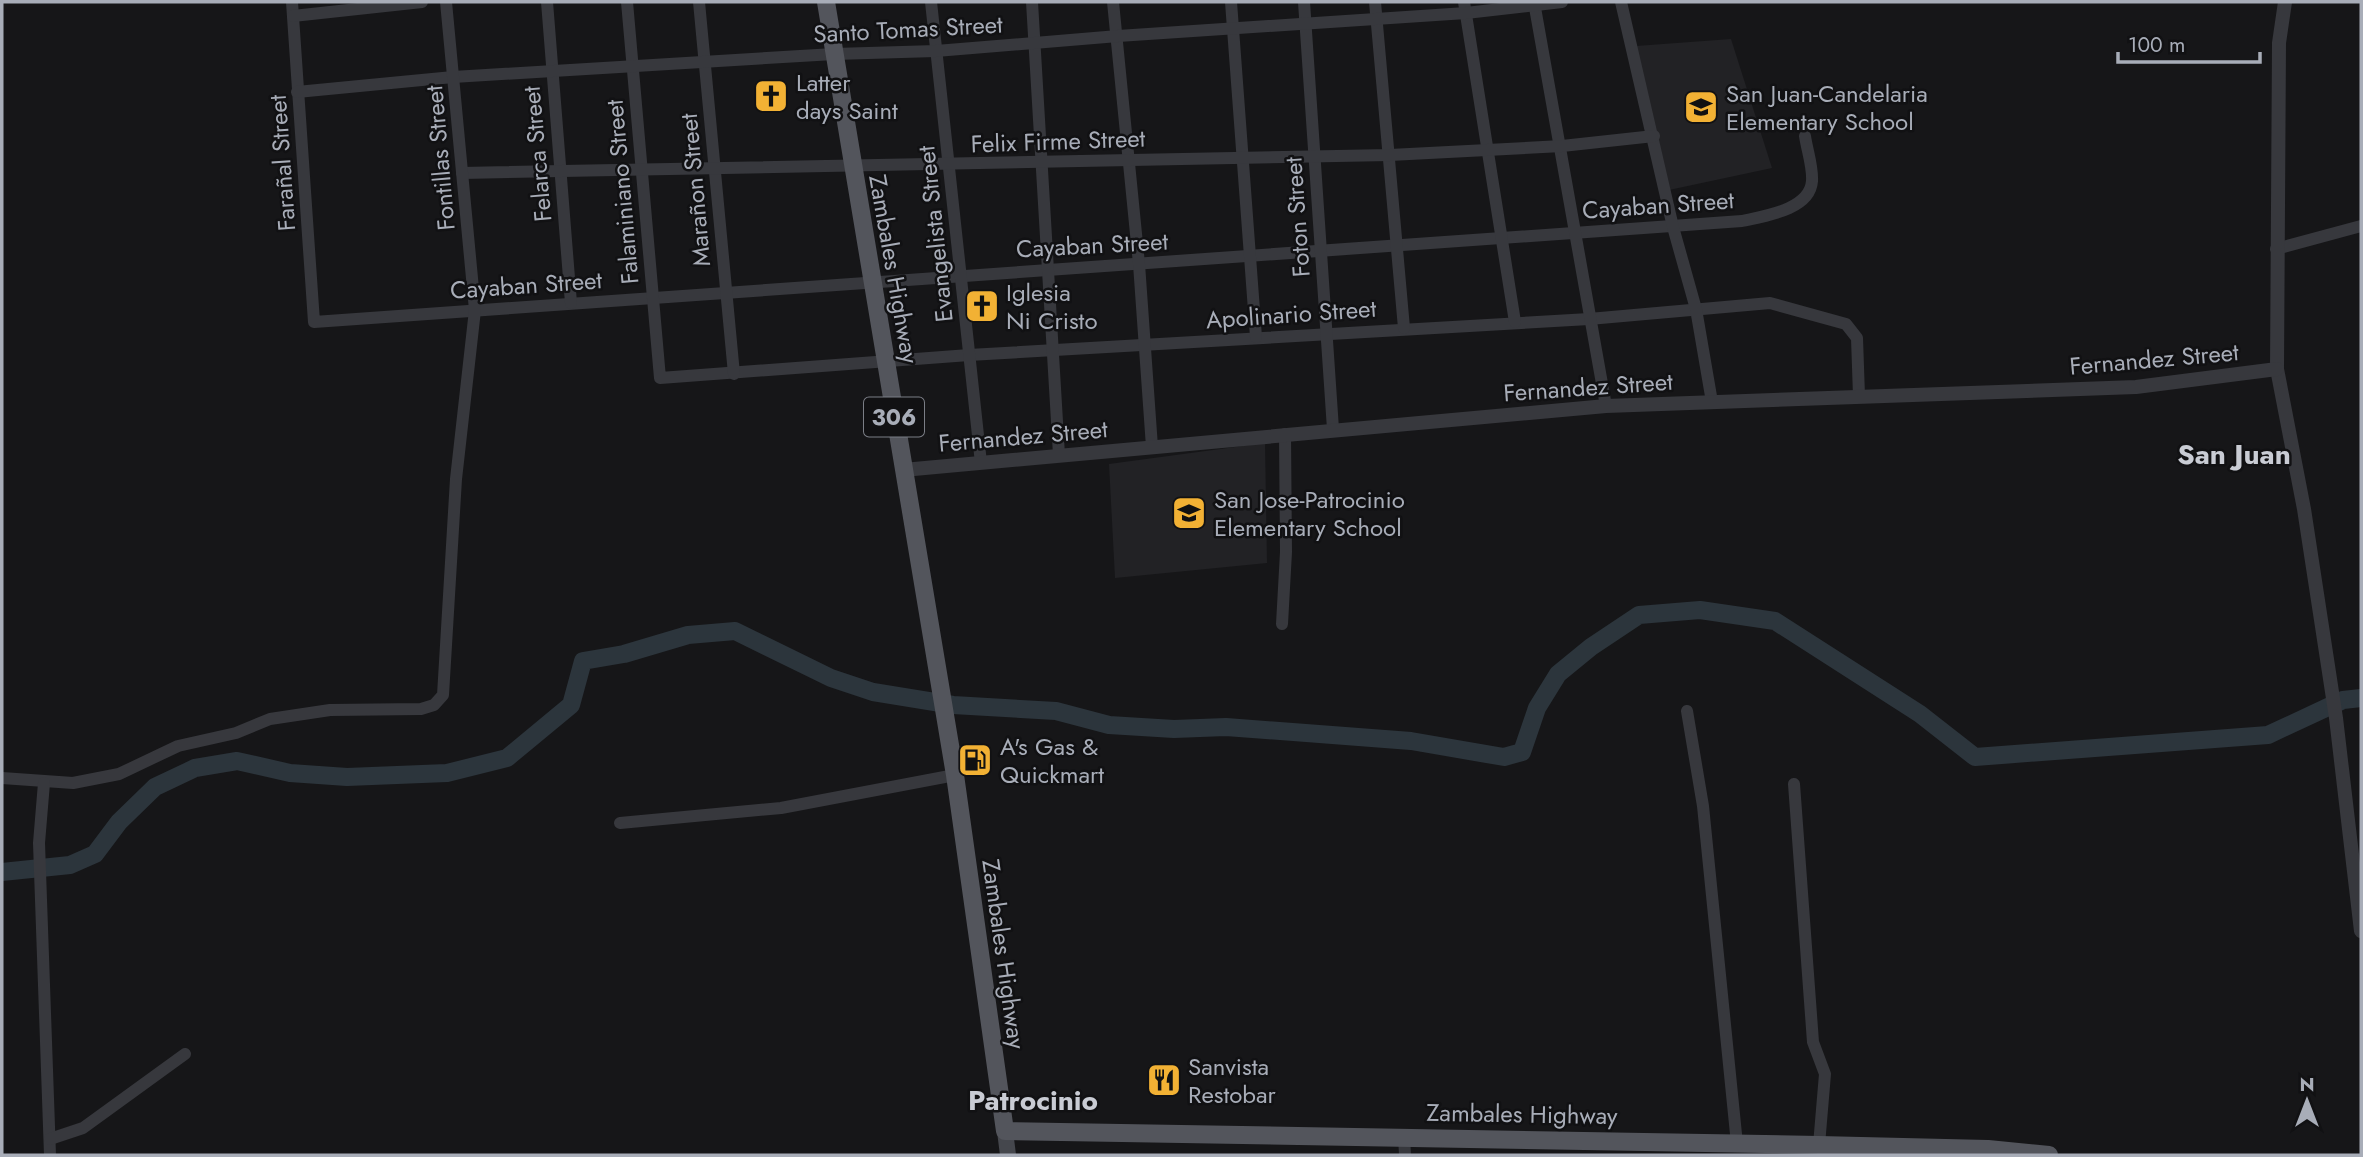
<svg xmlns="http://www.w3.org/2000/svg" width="2363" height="1157" font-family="Jost,sans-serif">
  <rect width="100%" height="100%" fill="#161618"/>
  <g fill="#222225">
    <path d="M1731 39 1772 168 1669 190 1636 46Z"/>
    <path d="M1265 443 1267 563 1115 578 1109 464Z"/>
  </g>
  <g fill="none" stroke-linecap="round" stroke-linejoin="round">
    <path stroke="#2c353c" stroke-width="18" d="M2 872 70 865 95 854 119 822 155 787 195 768 237 761 290 773 347 777 447 773 507 758 571 705 583 661 624 654 688 635 735 631 831 678 873 692 953 705 1056 711 1109 725 1174 729 1226 727 1411 741 1504 757 1522 752 1537 708 1558 674 1591 647 1639 615 1700 610 1775 621 1920 714 1975 757 2268 735 2343 700 2361 698"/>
    <g stroke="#37383d" stroke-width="12">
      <path d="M292 2 314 322 1742 221C1764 216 1810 210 1812 181 1813 167 1807 150 1805 136"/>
      <path d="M547 2 571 303"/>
      <path d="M627 2 660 378 969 355 1589 319 1770 303 1846 324 1857 338 1859 396"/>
      <path d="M699 2 734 374"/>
      <path d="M931 2 981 463"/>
      <path d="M1032 2 1059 455"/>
      <path d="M1113 2 1139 264 1152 447"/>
      <path d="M1231 2 1256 337"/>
      <path d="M1304 2 1333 429"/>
      <path d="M1375 2 1404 328"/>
      <path d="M1464 2 1515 322"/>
      <path d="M1534 2 1606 406"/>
      <path d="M1621 2 1673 227 1696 309 1712 402"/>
      <path d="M293 16 422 2"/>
      <path d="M297 92 453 77 834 54 936 51 1118 36 1466 13 1562 2"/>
      <path d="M462 173 1390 155 1562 146 1654 136"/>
      <path d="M2276 249 2361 226"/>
      <path d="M1282 624 1286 552 1285 434"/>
      <path d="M1687 711 1703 806 1737 1144"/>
      <path d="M2 778 73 783 119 774 178 746 236 733 270 719 330 710 421 709 434 705 443 695 456 479 475 310 446 2"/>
      <path d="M44 783 39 843 50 1155"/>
      <path d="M1794 784 1813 1042 1825 1074 1819 1145"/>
      <path d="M620 823 781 808 955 775"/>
      <path d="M1404 1136 1405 1155"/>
      <path d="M50 1139 83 1128 185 1054"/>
    </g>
    <g stroke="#37383d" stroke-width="14">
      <path d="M2285 2 2279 43 2277 369 2304 509 2336 718 2361 931"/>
      <path d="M903 470 1606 406 2136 387 2277 369"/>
    </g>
    <path stroke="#45474d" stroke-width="16" d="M1005 1131 1008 1155"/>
    <path stroke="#53555c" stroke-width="18" d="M826 2 955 775 1005 1131 1819 1145 1988 1149 2049 1155"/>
  </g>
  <defs>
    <g id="church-square" transform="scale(1.75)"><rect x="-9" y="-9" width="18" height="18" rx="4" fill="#f2b134" stroke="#111113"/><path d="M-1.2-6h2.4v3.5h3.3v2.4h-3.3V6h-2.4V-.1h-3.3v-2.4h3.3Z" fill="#111"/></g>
    <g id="school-square" transform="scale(1.75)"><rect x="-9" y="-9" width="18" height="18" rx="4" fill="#f2b134" stroke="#111113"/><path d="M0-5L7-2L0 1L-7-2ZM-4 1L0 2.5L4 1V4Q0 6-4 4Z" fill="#111"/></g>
    <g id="fuel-square" transform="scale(1.75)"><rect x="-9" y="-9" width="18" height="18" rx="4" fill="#f2b134" stroke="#111113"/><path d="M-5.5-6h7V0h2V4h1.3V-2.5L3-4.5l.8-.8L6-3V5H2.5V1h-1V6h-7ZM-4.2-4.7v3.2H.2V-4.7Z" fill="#111"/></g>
    <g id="restaurant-square" transform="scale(1.75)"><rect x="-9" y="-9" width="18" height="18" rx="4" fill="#f2b134" stroke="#111113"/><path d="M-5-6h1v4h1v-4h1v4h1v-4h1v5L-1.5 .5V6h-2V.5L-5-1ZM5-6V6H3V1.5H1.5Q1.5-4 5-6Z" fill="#111"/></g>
  </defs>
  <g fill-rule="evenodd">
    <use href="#church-square" x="771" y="96"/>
    <use href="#school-square" x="1701" y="107"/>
    <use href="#church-square" x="982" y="306"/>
    <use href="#school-square" x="1189" y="513"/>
    <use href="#fuel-square" x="975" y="760"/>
    <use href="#restaurant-square" x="1164" y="1080"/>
  </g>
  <g text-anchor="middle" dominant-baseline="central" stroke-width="5" stroke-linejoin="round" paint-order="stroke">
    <rect fill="#111113" stroke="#7b7e86" stroke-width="2" x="864" y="397.5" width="60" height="39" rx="5"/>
    <g font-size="23" font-weight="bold" fill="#a8adb8">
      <text x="894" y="417">306</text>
    </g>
    <g font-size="24" fill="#a8adb8" stroke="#111113">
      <text transform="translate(908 29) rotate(-3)">Santo Tomas Street</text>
      <text transform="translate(1058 141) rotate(-2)">Felix Firme Street</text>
      <text transform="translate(537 154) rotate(-95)">Felarca Street</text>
      <text transform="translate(440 158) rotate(-95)">Fontillas Street</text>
      <text transform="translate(282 163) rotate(-94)">Farañal Street</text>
      <text transform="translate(695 190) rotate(-95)">Marañon Street</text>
      <text transform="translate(622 192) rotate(-95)">Falaminiano Street</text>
      <text transform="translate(1658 205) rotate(-4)">Cayaban Street</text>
      <text transform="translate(1297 217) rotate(-94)">Foton Street</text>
      <text transform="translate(935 234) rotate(-96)">Evangelista Street</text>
      <text transform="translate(1092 245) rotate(-3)">Cayaban Street</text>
      <text transform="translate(894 269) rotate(80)">Zambales Highway</text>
      <text transform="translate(526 285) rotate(-4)">Cayaban Street</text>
      <text transform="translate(1291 314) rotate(-4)">Apolinario Street</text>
      <text transform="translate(2154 359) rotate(-5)">Fernandez Street</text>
      <text transform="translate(1588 387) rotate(-4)">Fernandez Street</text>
      <text transform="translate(1023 436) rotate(-5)">Fernandez Street</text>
      <text transform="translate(1004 954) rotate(82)">Zambales Highway</text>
      <text transform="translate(1522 1114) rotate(1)">Zambales Highway</text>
    </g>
    <g font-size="24" fill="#a8adb8" stroke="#111113" text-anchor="start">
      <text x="796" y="82">Latter<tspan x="796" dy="28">days Saint</tspan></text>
      <text x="1726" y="93">San Juan-Candelaria<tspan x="1726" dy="28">Elementary School</tspan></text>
      <text x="1006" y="292">Iglesia<tspan x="1006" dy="28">Ni Cristo</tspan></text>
      <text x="1214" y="499">San Jose-Patrocinio<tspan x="1214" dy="28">Elementary School</tspan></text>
      <text x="1000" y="746">A's Gas &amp;<tspan x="1000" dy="28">Quickmart</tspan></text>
      <text x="1188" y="1066">Sanvista<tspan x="1188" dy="28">Restobar</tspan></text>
    </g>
    <g font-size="28" font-weight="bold" fill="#c9ccd4" stroke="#111113">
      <text x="2234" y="454">San Juan</text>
      <text x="1033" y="1100">Patrocinio</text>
    </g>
  </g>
  <rect width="2363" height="1157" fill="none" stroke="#a8adb8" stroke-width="7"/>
  <g transform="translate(2307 1101)" stroke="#111113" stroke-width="5" paint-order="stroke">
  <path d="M0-5L12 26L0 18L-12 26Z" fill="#a8adb8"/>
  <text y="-10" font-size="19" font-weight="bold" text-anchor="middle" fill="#a8adb8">N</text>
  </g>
  <path d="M2118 52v10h142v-10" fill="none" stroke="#a8adb8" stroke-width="3.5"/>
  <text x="2128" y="52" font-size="21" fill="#a8adb8" stroke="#111113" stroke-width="5" paint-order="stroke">100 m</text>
</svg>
